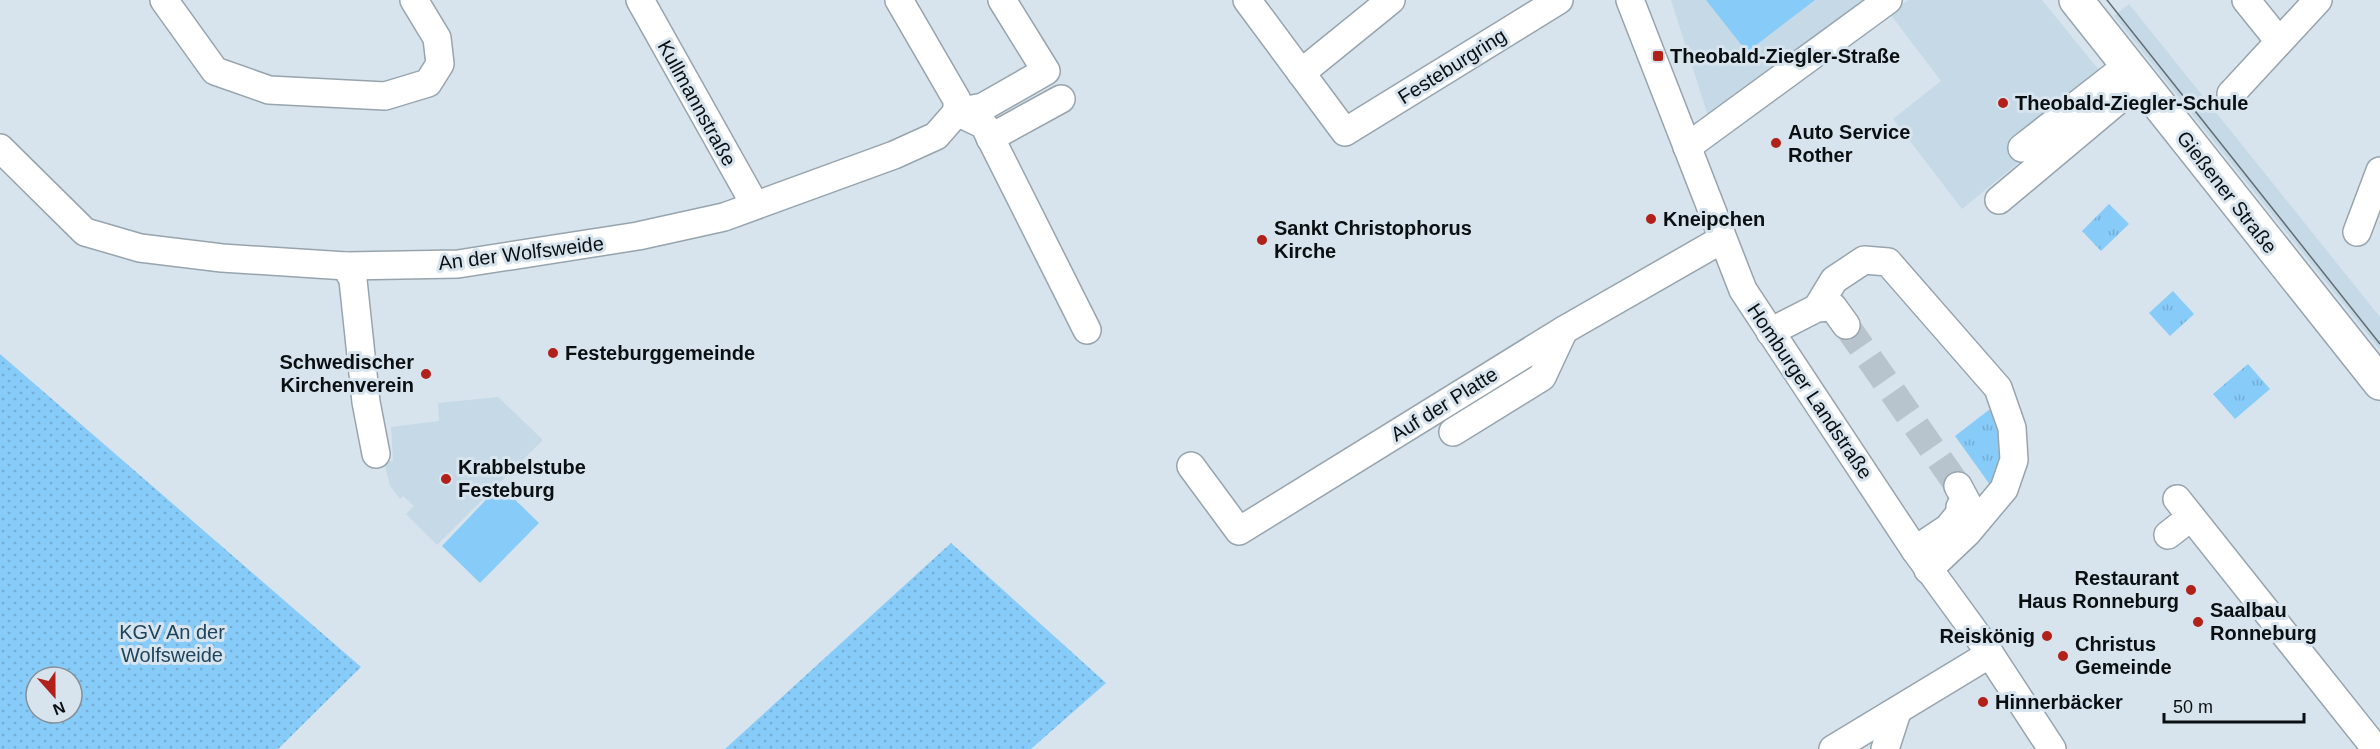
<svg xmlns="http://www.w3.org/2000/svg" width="2380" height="749" font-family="Arial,sans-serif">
  <defs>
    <pattern id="park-tufts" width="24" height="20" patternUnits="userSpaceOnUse" patternTransform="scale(1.5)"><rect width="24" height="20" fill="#87cbf9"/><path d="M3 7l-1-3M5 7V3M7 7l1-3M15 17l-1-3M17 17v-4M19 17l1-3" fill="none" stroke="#73add4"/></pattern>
    <pattern id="garden-dots" width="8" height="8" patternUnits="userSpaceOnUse" patternTransform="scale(1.5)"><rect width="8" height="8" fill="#87cbf9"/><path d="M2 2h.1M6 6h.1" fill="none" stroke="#73add4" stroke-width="1.8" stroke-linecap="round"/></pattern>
  </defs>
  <rect width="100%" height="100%" fill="#d7e4ee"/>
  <g fill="#c5d9e7">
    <path d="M1671 0H1870L1710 122Z"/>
    <path d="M1908 0H2042L2112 86 1962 209 1893 119 1941 81 1890 14Z"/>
    <path d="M2129 4 2380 317V350L2114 16Z"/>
    <path d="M498 397 543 440 437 545 406 514 414 506 403 496 400 499 390 486 384 461H393L391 427 439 421 438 403Z"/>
  </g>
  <g fill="#87cbf9">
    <path d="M1706 0H1815L1747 52Z"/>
    <path d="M500 485 539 523 480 583 442 546Z"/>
  </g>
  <g fill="url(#park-tufts)">
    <path d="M2109 204 2129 224 2101 251 2082 231Z"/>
    <path d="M2173 291 2194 314 2170 336 2149 313Z"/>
    <path d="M2248 364 2270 389 2235 419 2213 394Z"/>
    <path d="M1994 406 2006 452 1993 489 1955 436Z"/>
  </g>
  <g fill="url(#garden-dots)" fill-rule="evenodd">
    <path d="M0 354 361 667 278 749H0ZM36 677H72V713H36Z"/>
    <path d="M951 543 1106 683 1031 749H725Z"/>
  </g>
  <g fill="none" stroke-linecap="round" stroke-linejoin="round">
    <path stroke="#b8c4cd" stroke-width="27" stroke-dasharray="27 14" stroke-linecap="butt" d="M1846 325 1958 486"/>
    <g stroke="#97a4ad" stroke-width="30">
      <g id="minor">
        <path d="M164 0 215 71 269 90 385 96 428 83 440 64 437 38 414 0"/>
        <path d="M640 0 755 205"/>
        <path d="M899 0 957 100V112"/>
        <path d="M1247 0 1345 132 1559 0"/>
        <path d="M1630 0 1743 290 1915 550 1982 642 2052 749"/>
        <path d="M2246 0 2279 41"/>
        <path d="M1301 73 1391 0"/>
        <path d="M2231 94 2318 0"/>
        <path d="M957 112 984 125 1087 330"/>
        <path d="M957 112 983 107 1046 71 1002 0"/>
        <path d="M990 138 1061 99"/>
        <path d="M1687 147 1888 0"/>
        <path d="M0 148 85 232 140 248 222 258 346 266 458 264 638 236 724 217 894 155 936 136 957 112"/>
        <path d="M2022 148 2128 65"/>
        <path d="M1999 200 2141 81"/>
        <path d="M2357 232 2380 171"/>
        <path d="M346 266 353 280 366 402 376 454"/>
        <path d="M1817 308 1834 280 1864 260 1888 262 1998 388 2012 428 2014 460 2004 489 1967 533 1928 570"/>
        <path d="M1770 332 1817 308 1833 307 1846 325"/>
        <path d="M1453 432 1542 377 1564 330"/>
        <path d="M1191 466 1239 531 1564 330 1721 240"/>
        <path d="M2177 499 2376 749"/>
        <path d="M1957 533 1972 512 1958 486"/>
        <path d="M2168 535 2191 517"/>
        <path d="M1915 550 1948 528 1961 512 1960 507"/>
        <path d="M1833 749 1990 654"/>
        <path d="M1885 749 1897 712"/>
      </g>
    </g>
    <g stroke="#97a4ad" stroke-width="36">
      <path id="major" d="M2076 0 2380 383"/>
    </g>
    <use href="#minor" stroke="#fff" stroke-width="27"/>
    <use href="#major" stroke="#fff" stroke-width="33"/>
    <path stroke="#656d73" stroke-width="1.5" d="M2107 0 2380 344"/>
  </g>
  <g fill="#b12119" stroke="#d7e4ee" stroke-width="2">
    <rect x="1652" y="50" width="12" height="12" rx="3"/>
    <circle cx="2003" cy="103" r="6"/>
    <circle cx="1776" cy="143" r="6"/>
    <circle cx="1651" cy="219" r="6"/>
    <circle cx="1262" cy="240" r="6"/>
    <circle cx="553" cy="353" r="6"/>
    <circle cx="426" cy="374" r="6"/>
    <circle cx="446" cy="479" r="6"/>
    <circle cx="2191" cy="590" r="6"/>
    <circle cx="2198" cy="622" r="6"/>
    <circle cx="2047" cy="636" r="6"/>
    <circle cx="2063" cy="656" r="6"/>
    <circle cx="1983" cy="702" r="6"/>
  </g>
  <g text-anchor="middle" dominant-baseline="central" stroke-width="6" stroke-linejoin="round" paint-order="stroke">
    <g font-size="20" font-weight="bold" fill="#0a0f12" stroke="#d7e4ee" text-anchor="start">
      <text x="1670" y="56">Theobald-Ziegler-Straße</text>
      <text x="2015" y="103">Theobald-Ziegler-Schule</text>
      <text x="1788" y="132">Auto Service<tspan x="1788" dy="23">Rother</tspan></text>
      <text x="1663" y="219">Kneipchen</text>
      <text x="1274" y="228">Sankt Christophorus<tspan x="1274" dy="23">Kirche</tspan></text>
      <text x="565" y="353">Festeburggemeinde</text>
      <text x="414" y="362" text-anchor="end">Schwedischer<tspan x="414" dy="23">Kirchenverein</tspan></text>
      <text x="458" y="467">Krabbelstube<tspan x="458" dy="23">Festeburg</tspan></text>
      <text x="2179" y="578" text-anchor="end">Restaurant<tspan x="2179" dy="23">Haus Ronneburg</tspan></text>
      <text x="2210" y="610">Saalbau<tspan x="2210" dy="23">Ronneburg</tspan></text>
      <text x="2035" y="636" text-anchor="end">Reiskönig</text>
      <text x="2075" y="644">Christus<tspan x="2075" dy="23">Gemeinde</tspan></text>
      <text x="1995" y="702">Hinnerbäcker</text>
    </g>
    <g font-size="20" fill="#0a0f12" stroke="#d7e4ee">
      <text transform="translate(1452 66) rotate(-32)">Festeburgring</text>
      <text transform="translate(697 103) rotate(61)">Kullmannstraße</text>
      <text transform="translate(2227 192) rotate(52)">Gießener Straße</text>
      <text transform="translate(521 253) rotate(-7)">An der Wolfsweide</text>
      <text transform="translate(1810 391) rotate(56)">Homburger Landstraße</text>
      <text transform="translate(1444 404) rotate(-32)">Auf der Platte</text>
    </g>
    <g font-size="20" fill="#1e445c" stroke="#d7e4ee">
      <text x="172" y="632">KGV An der<tspan x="172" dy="23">Wolfsweide</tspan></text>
    </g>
  </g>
  <g transform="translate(54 695) rotate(159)"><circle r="28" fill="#d7e4ee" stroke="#858f96" stroke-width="1.5"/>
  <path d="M0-4.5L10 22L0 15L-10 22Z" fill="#b12119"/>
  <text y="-9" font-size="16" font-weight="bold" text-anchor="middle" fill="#0a0f12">N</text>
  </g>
  <path d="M2164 713v9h140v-9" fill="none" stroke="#0a0f12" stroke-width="3"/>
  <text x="2173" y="713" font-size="18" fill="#0a0f12" stroke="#d7e4ee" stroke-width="4.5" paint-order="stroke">50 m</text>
</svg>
